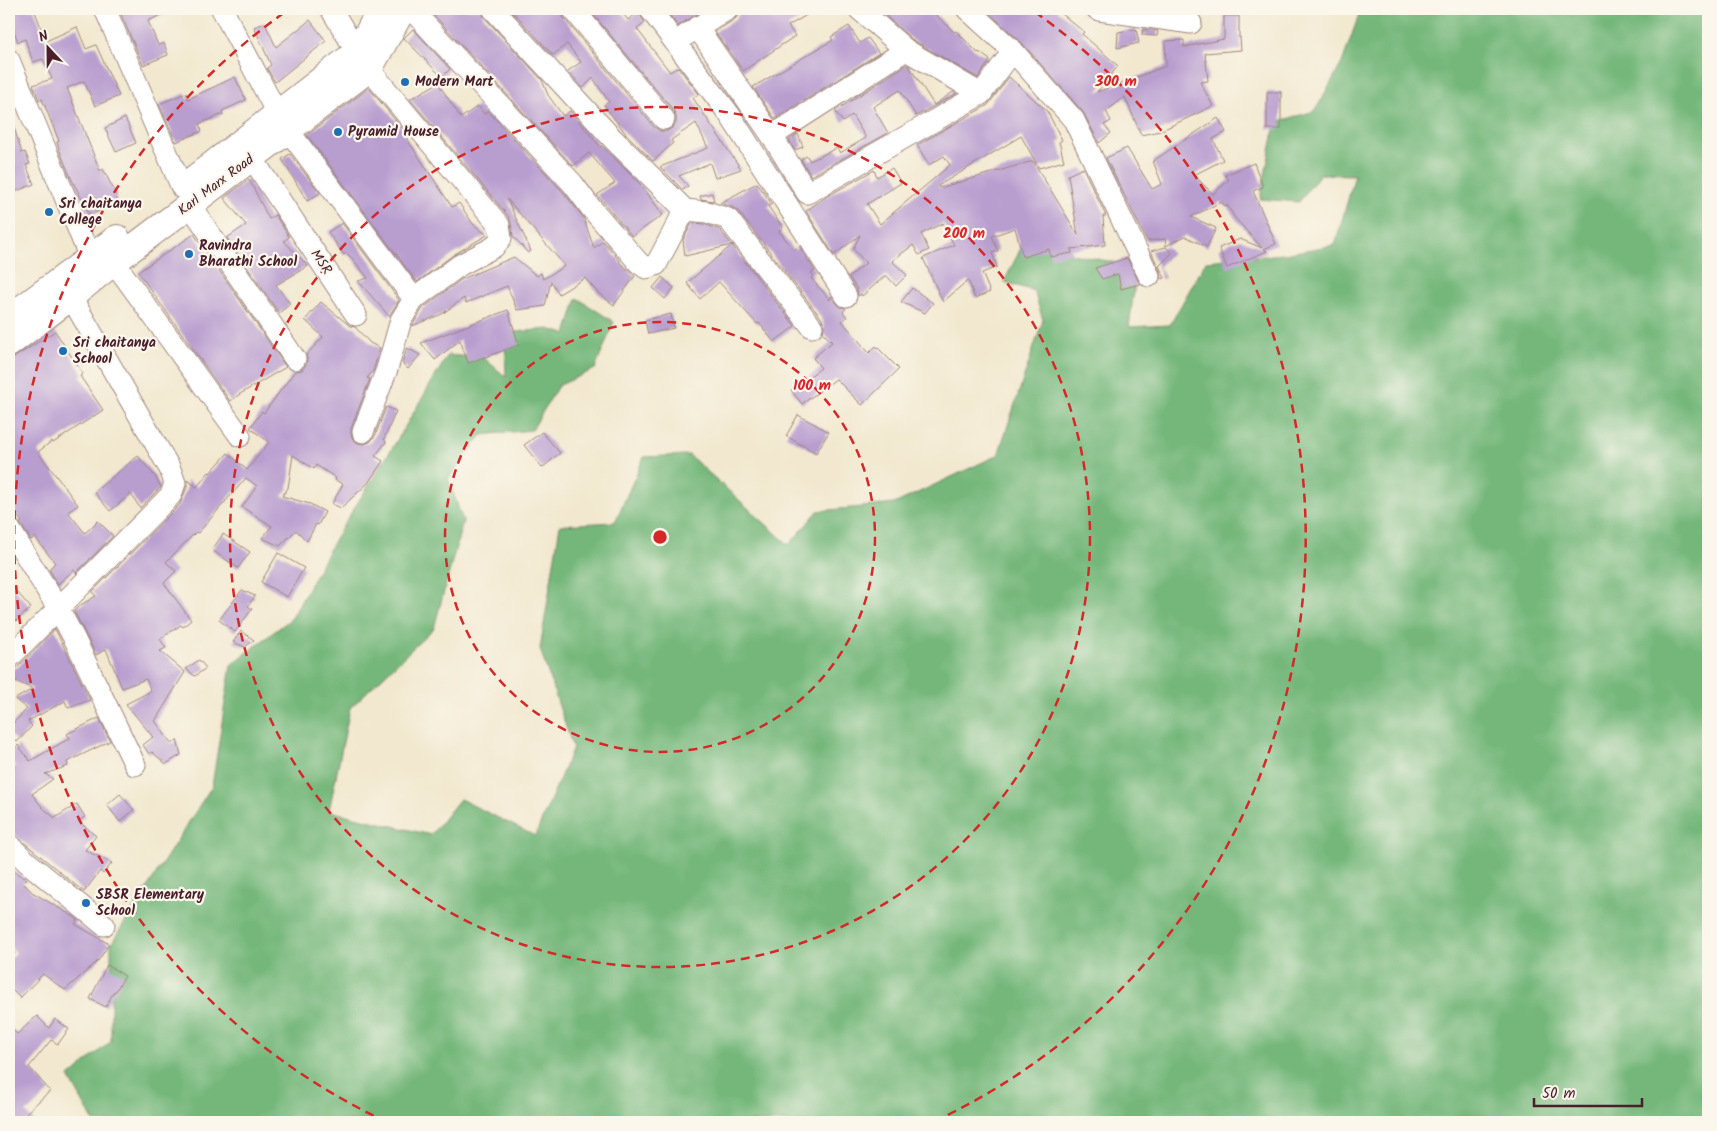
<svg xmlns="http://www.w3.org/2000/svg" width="1717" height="1131" font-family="Kalam,sans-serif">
  <rect width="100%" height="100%" fill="#fbf7ec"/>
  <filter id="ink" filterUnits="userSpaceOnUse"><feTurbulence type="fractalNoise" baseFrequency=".02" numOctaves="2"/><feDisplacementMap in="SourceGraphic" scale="10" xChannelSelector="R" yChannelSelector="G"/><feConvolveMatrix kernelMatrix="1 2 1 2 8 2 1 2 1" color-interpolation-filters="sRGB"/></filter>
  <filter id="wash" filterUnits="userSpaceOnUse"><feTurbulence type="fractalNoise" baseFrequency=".0096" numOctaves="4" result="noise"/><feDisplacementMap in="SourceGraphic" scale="20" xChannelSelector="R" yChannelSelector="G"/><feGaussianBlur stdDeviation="1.12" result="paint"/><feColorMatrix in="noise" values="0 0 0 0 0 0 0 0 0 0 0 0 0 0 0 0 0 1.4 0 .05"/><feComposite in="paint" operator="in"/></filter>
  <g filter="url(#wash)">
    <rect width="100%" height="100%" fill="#f2e8cf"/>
    <path fill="#74b77a" stroke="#5f6b52" d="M1361 9H1708V1122H94L69 1077 111 1041V944L212 786 231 665 292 618 336 537 396 442 448 355 484 358 506 377 505 333 548 329 566 334 577 298 614 322 595 369 558 386 532 430 482 435 448 479 463 521 434 628 350 708 329 811 431 835 460 799 535 836 573 748 540 649 560 525 615 522 644 457 689 455 789 545 818 511 894 504 998 455 1043 320 1034 291 1004 282 1023 244 1137 267 1129 327 1170 325 1206 261 1284 254 1335 245 1355 175 1320 174 1299 202 1260 199 1276 122 1315 111 1342 63Z"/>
    <g id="blocks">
      <g fill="#b89dcf">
        <path d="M9 9H34L46 41 77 27 86 49 96 45 119 96 95 106 84 81 67 88 100 171 103 169 116 194 117 203 90 215 72 180 61 154 57 142 59 141 42 99 39 100 33 85 52 79 43 59 33 62 25 39 18 42 9 17Z"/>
        <path d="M128 9H174L148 21 158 45 164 43 168 55 143 65 120 12Z"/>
        <path d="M434 9H481L484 17 542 80 548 95 563 116 570 111 601 147 602 146 642 186 663 215 632 236 597 195 615 183 589 153 573 166 431 12Z"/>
        <path d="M510 9H561L563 17 654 127 660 131H667L672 128 676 123V116L674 111 592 13 597 9H619L628 20 638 12 645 23 637 29 670 72 678 67 699 94 693 98 741 169 715 178 710 163 679 176 688 186 683 190 660 167 708 148 696 123 671 140 673 143 653 161 626 134 604 105 609 102 593 78 583 88 568 71 581 62 567 44 553 55Z"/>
        <path d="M665 9H705L678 26Z"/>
        <path d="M740 9H817L788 26 795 36 743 71 715 32 735 19 739 14Z"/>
        <path d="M878 9H930L954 32 956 31 978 53 979 52 990 60 978 78 913 40Z"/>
        <path d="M985 9H1056L1084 32 1082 34 1118 66 1097 92 1166 66 1165 41 1184 40V47L1224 39V16H1239V38L1240 37 1241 50 1205 53 1208 81 1200 82 1213 106 1160 131 1141 135 1125 97 1106 111 1111 121 1104 125 1111 133 1099 143 1083 112 1022 43Z"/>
        <path d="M310 20 326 41 275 82 267 68 271 65 254 27 265 23 276 47Z"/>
        <path d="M849 26 860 43 868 38 879 53 775 119 753 87 833 40 831 37Z"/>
        <path d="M413 29 450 69 442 77 404 38Z"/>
        <path d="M1136 29 1139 43 1117 48 1118 32Z"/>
        <path d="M1143 29 1158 31 1157 36 1142 35Z"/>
        <path d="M906 65 909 66 934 105 953 92 956 94 916 116 900 90 873 107 888 133 811 176 801 159 807 156 810 161 837 148 840 153 866 138 852 115 843 122 835 111Z"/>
        <path d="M235 77 246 100 222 111 223 114 199 124 202 131 176 142 159 104 186 93 188 99Z"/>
        <path d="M1009 77 1047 111 1062 140 1059 142 1064 161 1039 168 1021 136 938 186 939 188 1033 161 1078 235 1068 175 1083 168 1106 216H1103L1105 245 1071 249 1072 253 1050 257 1049 249 1023 257 1015 228 992 236 998 251 992 253 997 267 982 273 990 292 975 298 968 280 943 302 923 258 954 245 943 223 921 234 929 250 919 255 913 245 892 261 907 275 896 286 886 275 862 296 861 294 858 296 857 289 849 277 866 263 853 249 860 235 834 255 806 211 824 198 874 170 877 177 892 168 901 183 867 204 880 224 950 165 944 156 929 165 917 145 988 105Z"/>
        <path d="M438 83 461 118 478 106 484 114 488 111 563 192 583 217 594 248 603 241 620 261 619 262 635 276 614 305 598 293 585 278 559 294 551 281 545 306 517 310 507 286 466 303 464 298 442 314 412 326 423 308 462 279 514 257 537 276 541 273 543 279 565 266 507 199 531 251 528 253 513 236 511 223 509 217 410 99Z"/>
        <path d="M369 88 405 132 403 133 452 207 459 203 473 224 487 235 453 255 417 282 307 135Z"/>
        <rect x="1267" y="92" width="14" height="37"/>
        <path d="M9 118H11L22 153 25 152 30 164 26 165 34 184 9 194Z"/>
        <path d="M125 118 136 143 116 152 105 128Z"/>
        <path d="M1218 118 1226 132 1213 139 1223 160 1194 175 1213 194 1229 180 1225 175 1254 163 1263 187 1253 191 1276 244 1264 249 1267 251 1227 268 1219 248 1240 239 1262 248 1235 218 1227 205 1226 207 1221 202 1191 217 1216 228 1207 247 1185 236 1166 246 1165 239 1147 241 1106 158 1127 148 1152 189 1162 184 1153 161Z"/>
        <path d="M798 134 803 147 795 150 789 140Z"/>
        <path d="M290 154 320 193 307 201 282 159Z"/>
        <path d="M249 179 269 219 275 215 289 237 284 241 308 266 276 285 290 304 279 313 227 238 246 225 224 198Z"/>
        <path d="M757 183 772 204 768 206 783 228 779 231 794 250 799 246 815 271 811 273 814 276 811 278 830 300 831 296 840 307 846 308 843 312 847 317 842 321 869 353 876 346 899 369 862 405 836 379 802 404 791 390 821 368 813 358 832 342 823 333 824 326 822 319 738 211 732 207 720 203Z"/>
        <path d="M712 193 714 201 701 199 700 196Z"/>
        <path d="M342 223 399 300 389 316 358 281 368 278 351 257 346 253 344 255 328 232Z"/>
        <path d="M692 223 704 224 720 230 732 245 685 256 683 240Z"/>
        <path d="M194 234 286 367 240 394 230 401 138 272Z"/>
        <path d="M732 245 795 326 774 342 759 323 757 324 719 282 700 299 687 283Z"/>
        <path d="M1166 247 1172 253 1159 266 1165 278 1161 279 1160 271 1151 251Z"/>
        <path d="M1127 258 1140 284 1121 289 1118 274 1102 279 1095 268Z"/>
        <path d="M662 277 674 288 665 299 653 288Z"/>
        <path d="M912 288 933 303 925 313 901 302Z"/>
        <path d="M321 302 350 326 355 327 370 343 380 348 373 371 367 378 370 379 351 428V434L353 439 358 443 364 444 370 442 375 436 386 407 396 411 384 439 386 442 375 456 383 461 368 483 341 508 332 504 343 484 335 480 336 478 316 465 314 469 293 455 288 488 282 496 310 504 325 512 318 525 316 524 307 541 296 530 280 546 262 538 272 526 242 507 257 486 246 478 198 533 196 532 166 562 176 571 164 583 191 620 183 627 181 625 160 639 166 648 160 651 185 672 155 721 172 744 177 740 181 755 166 764 152 752 149 754 143 745 153 737 126 704 151 691 146 679 122 688 106 649 96 655 74 611 79 606 96 596 92 592 180 504 187 487V480L197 487 209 472 210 473 228 453 247 470 269 442 250 428 262 411 264 413 295 371 302 370 306 365 307 359 306 355 323 337 305 320Z"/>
        <path d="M508 310 519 345 468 363 460 340 435 360 421 343Z"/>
        <path d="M671 314 674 328 648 334 645 320Z"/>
        <path d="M55 331 83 374 80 376 103 410 53 443 52 441 38 452 78 505 68 512 85 533 98 521 113 536 76 573 74 570 58 584 49 569 55 563 35 537 31 540 20 523 22 522 9 505V361Z"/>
        <path d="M407 348 420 355 408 369 402 363Z"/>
        <path d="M798 415 829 432 816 453 786 436Z"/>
        <path d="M542 432 560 453 542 468 524 445Z"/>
        <path d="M138 456 154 475 161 487 140 508 131 494 110 511 94 492Z"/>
        <path d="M223 534 250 552 238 568 212 550Z"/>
        <path d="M278 553 304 568 287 597 261 582Z"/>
        <path d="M9 583 31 608 9 627Z"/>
        <path d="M242 590 255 596 248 606 252 609 235 632 219 620Z"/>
        <path d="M55 629 90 700 68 708 65 701 28 721 32 726 17 742 9 734V727L27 709 15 699 33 689 9 678V670L18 667Z"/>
        <path d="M241 631 254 640 245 647 233 642Z"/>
        <path d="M199 660 206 668 195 676 186 669Z"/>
        <path d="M99 718 110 741 67 762 68 766 45 774 53 779 32 794 42 807 55 818 77 804 85 817 78 821 96 836 85 850 112 863 103 874 100 871 84 892 9 830V771L15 767 9 757 18 745 30 761 70 738 67 734Z"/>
        <path d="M120 794 134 810 120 822 107 805Z"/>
        <path d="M9 869 27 879 23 883 32 892 74 917 78 920 75 924 109 944 98 961 65 990 43 974 20 998 9 987V961L16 952 9 946Z"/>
        <path d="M107 965 125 976 115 992 114 991 106 1007 90 999Z"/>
        <path d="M37 1016 49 1028 55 1019 69 1029 58 1044 51 1040 29 1067 50 1091 26 1113 35 1122H9V1026L17 1034Z"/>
      </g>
    </g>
  </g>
  <g filter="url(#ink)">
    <use href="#blocks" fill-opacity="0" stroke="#9e847d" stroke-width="1"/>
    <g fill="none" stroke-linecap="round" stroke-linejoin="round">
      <g stroke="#9e847d" stroke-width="23">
        <g id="minor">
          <path d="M105 9 182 188"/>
          <path d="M222 9 278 115"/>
          <path d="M331 9 357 52 369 69 499 225 501 238 494 247 460 265 414 299 401 320 387 369 363 432"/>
          <path d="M411 9 573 184 591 208 639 263 646 268 656 265 685 210"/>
          <path d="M493 9 613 139 685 210 707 212 728 219 812 327"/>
          <path d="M573 9 664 119"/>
          <path d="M650 9 729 114 846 296"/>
          <path d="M859 9 906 50 981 94"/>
          <path d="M967 9 1013 51 1074 120 1149 276"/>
          <path d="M1097 9 1099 10 1191 23"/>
          <path d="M697 27 772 136 807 193 981 94 1013 51"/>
          <path d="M686 35 728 9"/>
          <path d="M9 60 90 258"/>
          <path d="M288 130 414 299"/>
          <path d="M772 136 906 50"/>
          <path d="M252 158 356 315"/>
          <path d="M190 205 295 359"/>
          <path d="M114 262 240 436"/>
          <path d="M9 528 58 608 75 640 135 765"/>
          <path d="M9 658 171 495 175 483 170 469 71 297"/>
          <path d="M9 845 27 862 104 925"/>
        </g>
      </g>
      <g stroke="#9e847d" stroke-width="28">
        <g id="major">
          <path d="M195 178 357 52 381 9"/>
          <path d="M9 318 117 238"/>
          <path d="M9 344 71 297 114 262 369 69 403 9"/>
        </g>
      </g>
      <use href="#minor" stroke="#fff" stroke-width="21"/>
      <use href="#major" stroke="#fff" stroke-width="26"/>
    </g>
  </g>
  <g fill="none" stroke="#d62828" stroke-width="2.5" stroke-dasharray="9 6">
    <circle cx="660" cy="537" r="215"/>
    <circle cx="660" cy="537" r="430"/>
    <path d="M387 1122A645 645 0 0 1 285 12M1035 12A645 645 0 0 1 933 1122"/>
  </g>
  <g fill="#1f6fb2" stroke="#fbf7ec" stroke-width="2">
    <circle cx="405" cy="82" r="5"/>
    <circle cx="338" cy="132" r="5"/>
    <circle cx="49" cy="212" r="5"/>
    <circle cx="189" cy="254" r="5"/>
    <circle cx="63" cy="351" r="5"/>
    <circle cx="86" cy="903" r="5"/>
  </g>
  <g text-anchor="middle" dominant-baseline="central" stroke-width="4.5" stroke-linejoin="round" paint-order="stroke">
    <g font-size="14" font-weight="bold" fill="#4a1f2b" stroke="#fbf7ec" text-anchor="start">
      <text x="415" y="82">Modern Mart</text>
      <text x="348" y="132">Pyramid House</text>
      <text x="59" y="204">Sri chaitanya<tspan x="59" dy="16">College</tspan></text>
      <text x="199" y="246">Ravindra<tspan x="199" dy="16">Bharathi School</tspan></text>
      <text x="73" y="343">Sri chaitanya<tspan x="73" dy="16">School</tspan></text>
      <text x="96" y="895">SBSR Elementary<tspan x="96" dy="16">School</tspan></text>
    </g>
    <g font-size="14" fill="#4a1f2b" stroke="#fbf7ec">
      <text transform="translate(216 185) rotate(-37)">Karl Marx Road</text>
      <text transform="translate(321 262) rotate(56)">MSR</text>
    </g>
  </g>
  <circle cx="660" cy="537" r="8" fill="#d62828" stroke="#fbf7ec" stroke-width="2.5"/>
  <g font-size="15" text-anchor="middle" font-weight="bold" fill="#d62828" stroke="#fbf7ec" stroke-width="4.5" stroke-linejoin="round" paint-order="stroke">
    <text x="1116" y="86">300 m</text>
    <text x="964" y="238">200 m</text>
    <text x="812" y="390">100 m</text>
  </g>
  <rect width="1717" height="1131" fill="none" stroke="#fbf7ec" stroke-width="30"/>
  <g transform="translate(48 48) rotate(338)" stroke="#fbf7ec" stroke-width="4" paint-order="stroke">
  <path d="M0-4L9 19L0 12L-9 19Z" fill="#4a1f2b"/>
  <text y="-8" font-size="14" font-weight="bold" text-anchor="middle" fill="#4a1f2b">N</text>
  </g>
  <path d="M1534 1098v8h108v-8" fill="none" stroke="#4a1f2b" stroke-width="2.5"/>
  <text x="1542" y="1098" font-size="15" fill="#4a1f2b" stroke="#fbf7ec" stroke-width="4" paint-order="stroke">50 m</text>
</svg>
